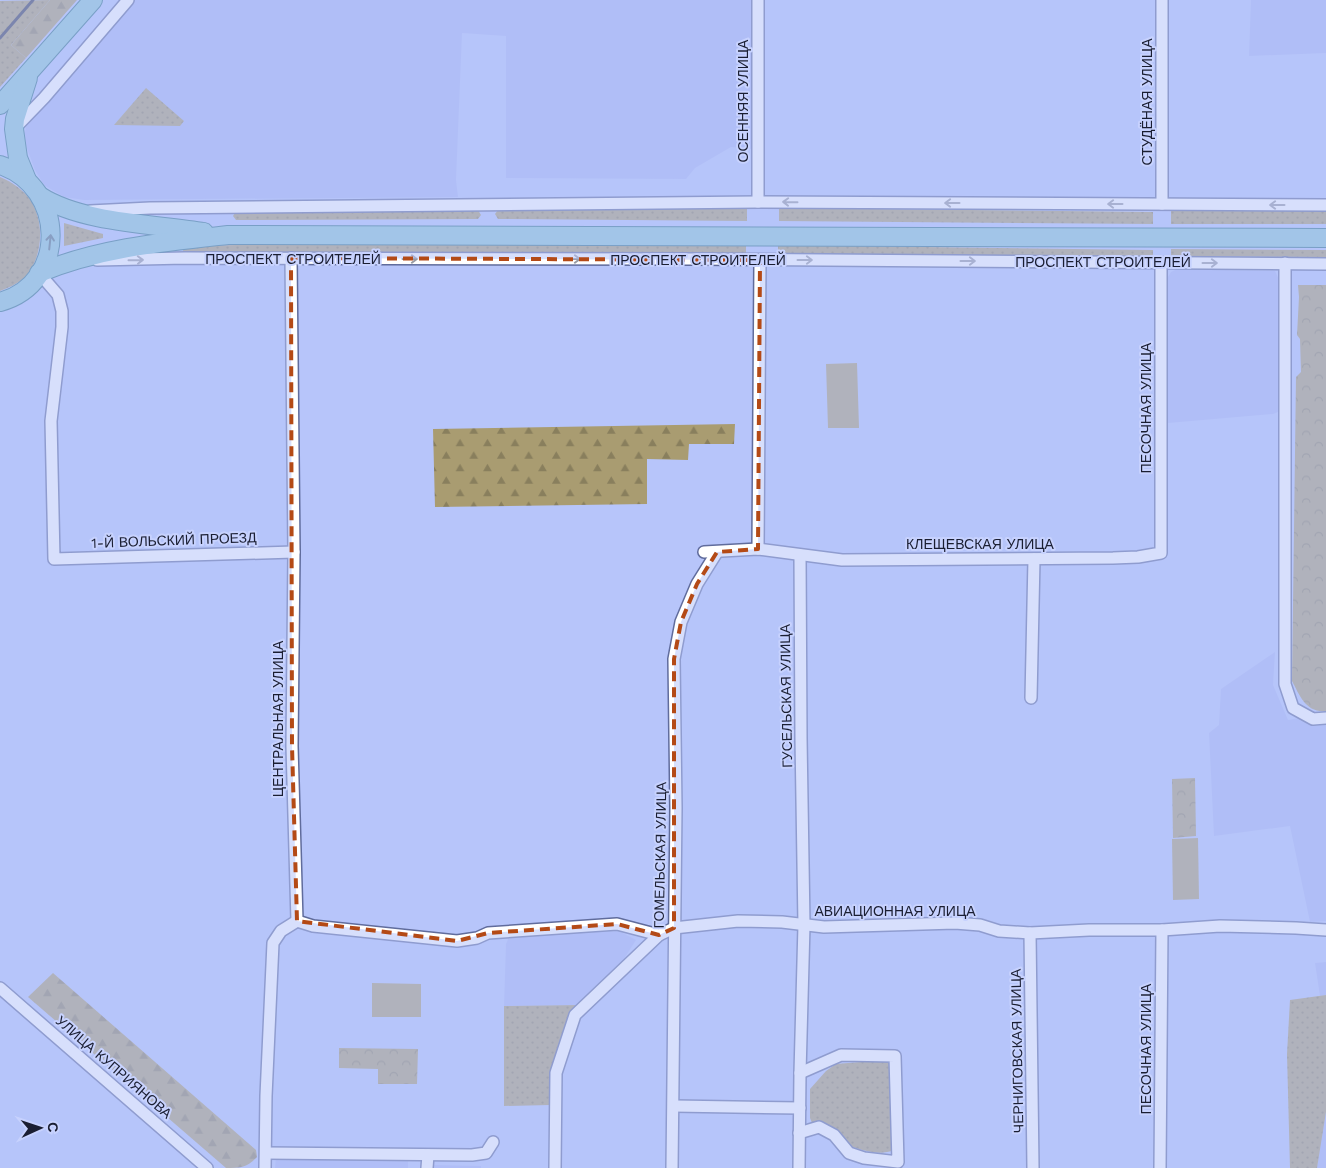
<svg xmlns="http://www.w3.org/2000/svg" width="1326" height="1168" font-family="'Work Sans',sans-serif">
  <defs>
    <pattern id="grass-dots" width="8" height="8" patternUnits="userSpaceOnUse" patternTransform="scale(1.25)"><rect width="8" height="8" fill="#a99c71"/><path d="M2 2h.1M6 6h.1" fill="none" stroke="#897f5d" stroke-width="1.8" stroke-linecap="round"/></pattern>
    <pattern id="forest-firs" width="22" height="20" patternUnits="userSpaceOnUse" patternTransform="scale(1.25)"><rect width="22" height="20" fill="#a99c71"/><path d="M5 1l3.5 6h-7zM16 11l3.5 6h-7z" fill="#897f5d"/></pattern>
    <pattern id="park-crowns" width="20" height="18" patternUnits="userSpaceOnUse" patternTransform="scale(1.25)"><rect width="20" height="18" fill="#a99c71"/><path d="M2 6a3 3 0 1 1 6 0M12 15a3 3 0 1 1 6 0" fill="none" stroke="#897f5d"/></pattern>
  </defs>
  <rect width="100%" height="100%" fill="#b7c5fa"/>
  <g fill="#a9b7f3">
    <path d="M134 0H753L752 149 731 147 695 168 686 179 506 178V36L462 33 456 180 458 197 84 200 64 197 44 185 35 170 25 143 24 137 26 127Z"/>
    <path d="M1251 0H1326V53L1249 56Z"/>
    <path d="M1177 269 1275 271 1282 286 1281 408 1278 412 1273 414 1168 423V277L1171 272Z"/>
    <path d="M1275 652 1273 685 1288 720 1299 718 1314 726 1326 725V921L1310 922 1290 826 1214 836 1209 733 1219 725 1221 689Z"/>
    <path d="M619 931 636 940 620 965 580 1005 504 1006 506 944 509 937 513 935Z"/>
    <path d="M1326 962V995L1320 996 1315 963Z"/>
    <path d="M1326 1112V1168H1317L1321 1140Z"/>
    <path d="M276 1156 408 1160V1168H275Z"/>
    <path d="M432 1165 481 1166V1168H432Z"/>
  </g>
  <g fill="url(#grass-dots)">
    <path d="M50 0 11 45 26 58 0 87V1Z"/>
    <path d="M146 88 184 121 180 126 114 125Z"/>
    <path d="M0 177C12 182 24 190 31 201 45 223 43 259 24 278 17 284 8 288 0 291Z"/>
    <path d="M747 208V221L498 219 495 214 498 210Z"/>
    <path d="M779 208 1153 212V224L779 221Z"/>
    <path d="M478 210 481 215 478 219 236 220 233 216 236 211Z"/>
    <path d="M1326 210V224H1171V211Z"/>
    <path d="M64 223 103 234V238L64 246Z"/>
    <path d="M236 245H746V253H185L182 249 185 246Z"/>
    <path d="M778 245 1153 250V257L778 254Z"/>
    <path d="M1171 249 1326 250V257L1171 256Z"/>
    <path d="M1326 995V1112L1317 1168H1290L1287 1054 1290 1000Z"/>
    <path d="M580 1005 550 1105 504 1106V1006Z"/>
    <path d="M884 1060 892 1065 894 1150C870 1160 835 1139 814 1128L810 1118V1089L826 1071 836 1064Z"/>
  </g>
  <g fill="url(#forest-firs)">
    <path d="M50 0H77L26 58 11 45Z"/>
    <path d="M735 424 734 444H689L688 460 647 459V504L435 507 433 429Z"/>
    <path d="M53 973 256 1150 257 1157C247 1168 240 1168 226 1168L28 997Z"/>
  </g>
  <g fill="url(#park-crowns)">
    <path d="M1298 285H1326V711C1306 713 1300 696 1292 681L1296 377 1301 372 1300 339 1297 335 1299 297Z"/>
    <path d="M1195 778 1196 836 1173 838 1172 779Z"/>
    <path d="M339 1048 418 1049 417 1084H378V1069L339 1068Z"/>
  </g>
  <g fill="#a99c71">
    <path d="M857 363 859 428H828L826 364Z"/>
    <path d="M1198 838 1199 899 1173 900 1172 839Z"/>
    <path d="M372 983 421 984V1017H372Z"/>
  </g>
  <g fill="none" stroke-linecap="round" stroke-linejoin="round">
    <g stroke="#606c9c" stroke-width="14">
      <g id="street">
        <path d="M758 0V202"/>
        <path d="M15 128 44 98 128 0"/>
        <path d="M1162 204V0"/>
        <path d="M90 211 150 208 758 202 1326 205"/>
        <path d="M291 258 294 552 292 746 297 921"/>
        <path d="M97 260 185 258 696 259 1326 264"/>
        <path d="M1285 263V684L1293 708 1313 719 1326 718"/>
        <path d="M39 273 58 295 62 311V327L51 421 54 559 294 552"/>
        <path d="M758 549 760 260"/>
        <path d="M704 552 758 549 842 560 1113 558 1138 557 1161 553V263"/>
        <path d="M1031 698 1034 559"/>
        <path d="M297 921 313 926 457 941 477 938 488 933 617 924 659 935 674 928 738 921 782 922 824 927 955 923 980 925 999 931 1030 933 1089 930H1162L1220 926 1296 928 1326 930"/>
        <path d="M1030 933 1033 1168"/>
        <path d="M0 988 207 1168"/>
        <path d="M674 1106 800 1108"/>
        <path d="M799 1133 819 1127 834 1135 849 1153 864 1158 898 1162 895 1056 841 1055 800 1073"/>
        <path d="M266 1153 472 1155 486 1153 493 1142"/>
        <path d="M265 1168 266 1096 273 943 281 931 297 921"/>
        <path d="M427 1168 428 1155"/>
        <path d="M555 1168 556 1073 575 1015 659 935"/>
        <path d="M672 1168 676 808 674 659 681 622 697 584 717 552"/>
        <path d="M799 1168 800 1073 804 925 801 738 800 555"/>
        <path d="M1160 1168 1162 930"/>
      </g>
    </g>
    <g stroke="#2f7287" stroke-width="20">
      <g id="primary">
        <path d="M0 105 93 0"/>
        <path d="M0 165C66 187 69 283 0 302"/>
        <path d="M27 180 18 158 14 129 15 119 28 78"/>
        <path d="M40 196C82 223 155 224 204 232"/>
        <path d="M39 273C99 248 164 242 228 235L1326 238"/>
      </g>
    </g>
    <use href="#street" stroke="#fff" stroke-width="11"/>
    <use href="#primary" stroke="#89c6d3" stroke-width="18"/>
    <path stroke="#343953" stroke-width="3" d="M0 38 33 0"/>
  </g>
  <defs><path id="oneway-shaft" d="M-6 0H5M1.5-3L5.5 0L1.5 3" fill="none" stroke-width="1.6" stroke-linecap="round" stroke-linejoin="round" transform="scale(1.25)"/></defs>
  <g stroke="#989aa3">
    <use href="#oneway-shaft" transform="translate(790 202) rotate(-179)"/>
    <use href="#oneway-shaft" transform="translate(952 203) rotate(-180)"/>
    <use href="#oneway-shaft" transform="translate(1115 204) rotate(-180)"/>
    <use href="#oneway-shaft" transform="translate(1277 205) rotate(-180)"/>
    <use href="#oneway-shaft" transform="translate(410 259)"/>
    <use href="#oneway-shaft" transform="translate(573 259)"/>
    <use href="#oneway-shaft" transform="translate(136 260) rotate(-1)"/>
    <use href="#oneway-shaft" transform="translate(805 260)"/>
    <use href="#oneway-shaft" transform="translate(968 261)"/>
    <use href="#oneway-shaft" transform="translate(1210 263)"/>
  </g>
  <use stroke="#527282" href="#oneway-shaft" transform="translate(50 242) rotate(-84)"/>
  <path d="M0 0H1326V1168H0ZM291 258 760 260 758 549 717 552 697 584 681 622 674 659V928L659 935 617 924 488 933 457 941 297 921 292 746Z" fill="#b7c5fa" fill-opacity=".55" fill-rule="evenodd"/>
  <path fill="none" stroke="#b44a16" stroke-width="4" stroke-dasharray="10 6" stroke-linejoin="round" d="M291 258 760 260 758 549 717 552 697 584 681 622 674 659V928L659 935 617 924 488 933 457 941 297 921 292 746Z"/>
  <g text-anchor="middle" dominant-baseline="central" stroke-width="4" stroke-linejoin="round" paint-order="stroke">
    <g font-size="14" fill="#1a1e32" stroke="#c7d2fe">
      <text transform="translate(743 101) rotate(-90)">ОСЕННЯЯ УЛИЦА</text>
      <text transform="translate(1147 102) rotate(-90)">СТУДЁНАЯ УЛИЦА</text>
      <text x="293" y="259">ПРОСПЕКТ СТРОИТЕЛЕЙ</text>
      <text x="698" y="260">ПРОСПЕКТ СТРОИТЕЛЕЙ</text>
      <text x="1103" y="262">ПРОСПЕКТ СТРОИТЕЛЕЙ</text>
      <text transform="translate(1146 408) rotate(-90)">ПЕСОЧНАЯ УЛИЦА</text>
      <text transform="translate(174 540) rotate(-2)">1-Й ВОЛЬСКИЙ ПРОЕЗД</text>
      <text x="980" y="544">КЛЕЩЕВСКАЯ УЛИЦА</text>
      <text transform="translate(786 696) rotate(-91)">ГУСЕЛЬСКАЯ УЛИЦА</text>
      <text transform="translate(278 719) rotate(-90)">ЦЕНТРАЛЬНАЯ УЛИЦА</text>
      <text transform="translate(660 855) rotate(-89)">ГОМЕЛЬСКАЯ УЛИЦА</text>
      <text x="895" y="911">АВИАЦИОННАЯ УЛИЦА</text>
      <text transform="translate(1146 1049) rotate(-90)">ПЕСОЧНАЯ УЛИЦА</text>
      <text transform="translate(1017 1051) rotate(-91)">ЧЕРНИГОВСКАЯ УЛИЦА</text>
      <text transform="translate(114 1067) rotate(41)">УЛИЦА КУПРИЯНОВА</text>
    </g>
  </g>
  <g transform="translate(40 1128) rotate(87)" stroke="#c7d2fe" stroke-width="4" paint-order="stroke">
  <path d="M0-4L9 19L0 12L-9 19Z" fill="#1a1e32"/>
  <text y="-8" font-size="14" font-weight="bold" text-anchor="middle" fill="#1a1e32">С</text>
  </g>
</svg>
